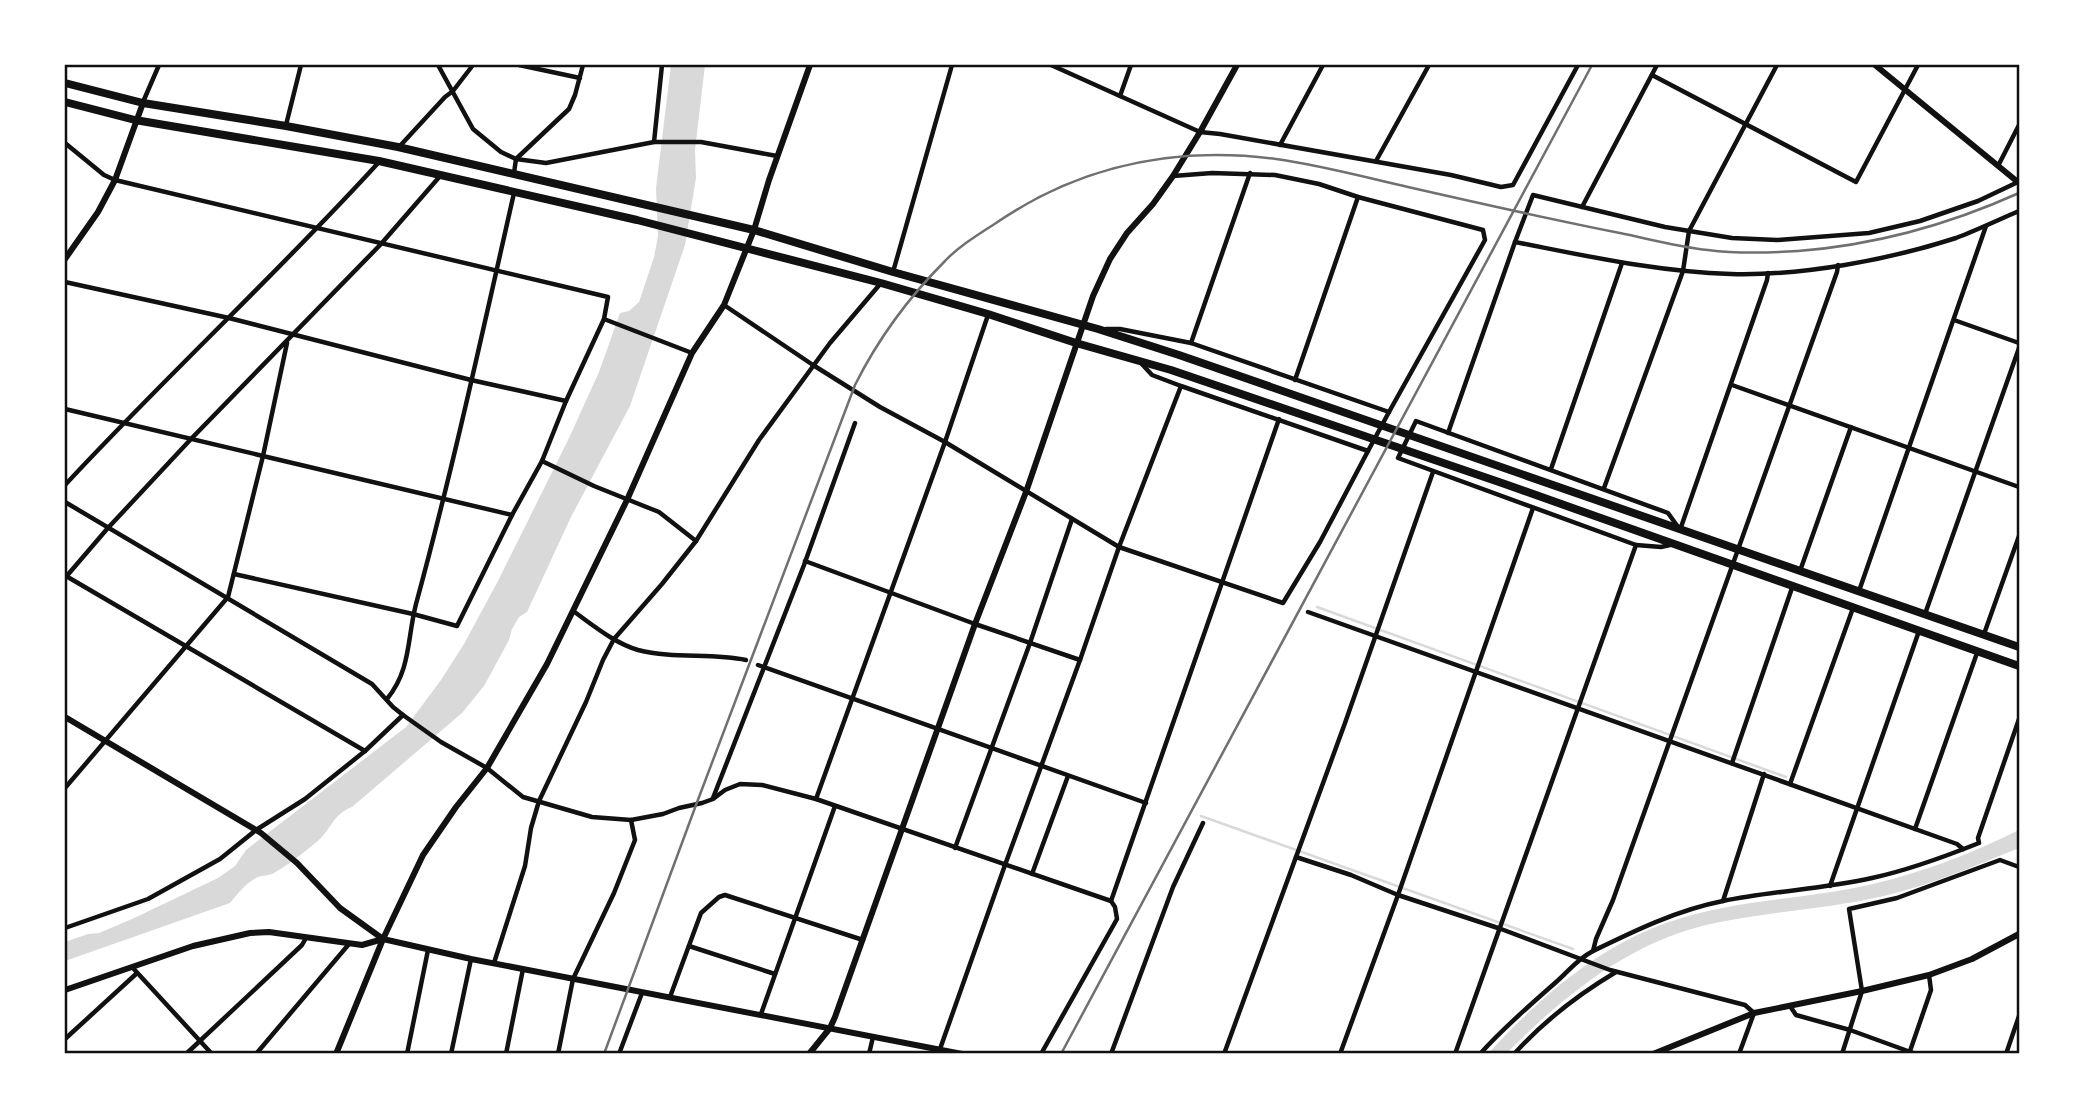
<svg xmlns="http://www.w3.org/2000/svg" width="2084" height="1119" font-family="'Exo 2',sans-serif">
  <rect width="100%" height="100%" fill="#fff"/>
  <g fill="#d9d9d9">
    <path d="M671 65H705L695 150 696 178 685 245 630 406 571 517 527 612 519 617 512 629 509 640 484 686 462 713 352 807C331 815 331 832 314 844 302 854 288 865 274 873 269 876 263 875 258 877 247 882 238 893 230 903L65 961V942L88 934 99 933 132 919 218 878 235 866 246 850 406 727 441 680 464 644 499 579 569 438 599 372 620 313 629 311 639 302 654 257 658 236 656 188Z"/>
    <path d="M2019 830V848C1975 866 1930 885 1884 896 1828 909 1771 911 1715 923 1632 940 1564 995 1506 1054H1488C1537 1000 1596 948 1666 923 1725 902 1788 900 1849 889 1908 878 1965 857 2019 830Z"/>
  </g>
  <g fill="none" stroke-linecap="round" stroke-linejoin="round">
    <g stroke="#d9d9d9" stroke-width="2.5">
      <path d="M1317 607 1786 777"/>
      <path d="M1201 816 1573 949"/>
    </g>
    <g stroke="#111" stroke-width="4.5">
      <path d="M438 65 473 129 501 152 516 159 546 163 654 142H701L777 156"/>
      <path d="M519 65 580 78"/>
      <path d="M1051 65 1200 132 1220 134 1451 175 1501 187 1513 185 1578 65"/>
      <path d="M1652 75 1856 182 1918 65"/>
      <path d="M1120 96 1131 65"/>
      <path d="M143 102 159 65"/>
      <path d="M286 125 301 65"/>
      <path d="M654 142 662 65"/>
      <path d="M65 143 104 175 115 180 608 297 604 319 566 401 542 461 512 515 65 409"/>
      <path d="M1280 145 1323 65"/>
      <path d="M399 147 445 97 453 91 473 65"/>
      <path d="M1376 161 1429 65"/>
      <path d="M1998 166 2019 125"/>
      <path d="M514 173 516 159 569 109 575 95 583 65"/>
      <path d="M1173 176 1212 173 1275 175 1319 184 1358 197 1483 230 1485 240 1389 412"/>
      <path d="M1582 207 1657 65"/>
      <path d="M1515 242 1533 195 1665 227 1732 238 1777 240 1869 233 1920 221 1978 201 2018 182"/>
      <path d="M893 272 952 65"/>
      <path d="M65 282 229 318 471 380 566 401"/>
      <path d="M724 305 813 365 880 407 945 442 1119 547 1283 603 1320 542 1368 451"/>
      <path d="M604 319 692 353"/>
      <path d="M1954 320 2019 343"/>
      <path d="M1106 329H1120L1191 343 1389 412 1368 451 1181 386 1152 375 1141 363"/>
      <path d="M1191 343 1250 173"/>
      <path d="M1295 380 1358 197"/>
      <path d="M1732 385 2019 487"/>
      <path d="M1448 433 1515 242C1587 256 1658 272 1731 274 1802 276 1888 260 1956 238 1977 230 1998 220 2019 211"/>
      <path d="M542 461 594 486 659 512 696 541"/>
      <path d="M1551 469 1622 263"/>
      <path d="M65 485C167 375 278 273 379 162"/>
      <path d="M1604 488 1683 271 1689 231 1777 65"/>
      <path d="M65 502 372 684 393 707 403 715 441 742 487 768 523 797 592 817 631 820 663 814 679 808 702 803 713 799 725 790 740 784 762 785 816 799 1111 901 1115 907 1117 919 1041 1054"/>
      <path d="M1680 530 1767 280 1768 273"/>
      <path d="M1670 545 1661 547 1636 545 1398 458 1416 421 1668 513 1678 527"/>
      <path d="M805 561 975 624 1080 660"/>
      <path d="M1800 571 1851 427"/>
      <path d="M234 574 413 614 457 626 512 515"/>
      <path d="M66 576 365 751"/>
      <path d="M65 578 107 529 191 439 381 244 441 175"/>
      <path d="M1859 591 1986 226"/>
      <path d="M573 611C593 625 614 643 638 650 673 659 711 653 746 660"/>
      <path d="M1308 612 1957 844 1963 849"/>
      <path d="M1925 614 2019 348"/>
      <path d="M1984 634 2019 536"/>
      <path d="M758 665 1146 803"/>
      <path d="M387 699C411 670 407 639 416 604 453 468 483 330 514 193"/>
      <path d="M1732 763 1793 585"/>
      <path d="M1790 784 1853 608"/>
      <path d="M65 788 228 597 263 456 287 343"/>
      <path d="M713 798 804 565 855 423"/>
      <path d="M816 799 945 442 988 315"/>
      <path d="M1915 829 1977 653"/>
      <path d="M955 848 1030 643 1072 519"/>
      <path d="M1296 857 1351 875 1398 895 1501 929 1610 970 1745 1005 1754 1013 1739 1054"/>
      <path d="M1032 874 1068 776"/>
      <path d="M1830 886 1919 631"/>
      <path d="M1111 901 1279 419"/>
      <path d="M1723 901 1764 774"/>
      <path d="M65 928 148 899 220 859 256 830 305 799 365 751 403 715"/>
      <path d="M689 946 775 974"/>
      <path d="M1593 951C1634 931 1677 910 1723 901 1772 891 1823 889 1872 878 1909 870 1944 857 1979 843L1978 838 2019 719"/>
      <path d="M494 963 525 866 531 828 539 801 586 702 603 660 614 639 662 584 696 541 759 440 830 343 881 283"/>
      <path d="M132 967 212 1054"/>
      <path d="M670 997 701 913 719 897 725 895 863 940"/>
      <path d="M1790 1006 1796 1015 1850 1030 1916 1054"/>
      <path d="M761 1014 835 806"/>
      <path d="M65 1039 136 974"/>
      <path d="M940 1049 1005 865 1080 660 1119 547 1181 386"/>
      <path d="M186 1054 302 945 306 938"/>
      <path d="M256 1054 349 944"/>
      <path d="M407 1054 428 950"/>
      <path d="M451 1054 471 959"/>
      <path d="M506 1054 523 969"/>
      <path d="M558 1054 573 979 614 893 635 840 631 820"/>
      <path d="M619 1054 642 993"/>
      <path d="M869 1054 873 1037"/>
      <path d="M1111 1054 1173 887 1203 823"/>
      <path d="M1224 1054 1345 723 1433 472"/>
      <path d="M1340 1054 1398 895 1533 508"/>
      <path d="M1455 1054 1636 545"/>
      <path d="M1480 1054C1503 1028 1529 1006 1555 983 1569 971 1576 960 1593 951L1596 939 1613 900 1837 272 1838 265"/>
      <path d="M1514 1054C1543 1022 1579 994 1616 972"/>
      <path d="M1842 1054 1862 991 1849 909 1897 898 2000 860 2019 867"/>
      <path d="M1909 1054 1931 990 1929 975"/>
      <path d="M2006 1054 2019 1016"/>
    </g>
    <g stroke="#111" stroke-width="6">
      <path d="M1875 65 2019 183"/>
      <path d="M65 259 98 212 115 180 143 103"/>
      <path d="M65 717 261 833 297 863 340 908 383 939 471 959 962 1054"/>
      <path d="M65 990 193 946 250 933 269 932 362 945 383 939"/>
      <path d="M809 1054 830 1028 835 1017 975 624 1026 492 1093 296 1110 259 1127 233 1153 204 1173 176 1200 132 1237 65"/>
    </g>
    <g stroke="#111" stroke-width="6">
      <path d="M336 1054 383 939 423 855 456 807 487 768 547 664 627 500 692 353 724 305 754 230 769 180 810 65"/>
      <path d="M1653 1054 1754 1013 1862 991 1929 975 1972 959 2019 934"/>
    </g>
    <g stroke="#111" stroke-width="8">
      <path d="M65 83 143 103 286 126 398 147 754 230 893 272 1098 329 1179 355 2019 647"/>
      <path d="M65 102 135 120 379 161 637 220 881 283 988 314 1076 343 1171 370 1499 482 2019 666"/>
    </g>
    <g stroke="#707070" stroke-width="2.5">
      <path d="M604 1054 696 805 855 385C878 339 909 297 945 261 959 246 979 234 996 223 1081 165 1175 146 1276 159 1320 165 1364 177 1408 187 1478 203 1549 219 1620 233 1649 239 1679 247 1708 250 1738 254 1768 253 1798 251 1876 245 1948 225 2019 193"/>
      <path d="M1061 1054 1592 65"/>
    </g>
  </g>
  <rect width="2084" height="1119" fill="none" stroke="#ffffff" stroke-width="133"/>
  <rect x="66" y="66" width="1952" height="986" fill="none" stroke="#111" stroke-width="2.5"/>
</svg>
